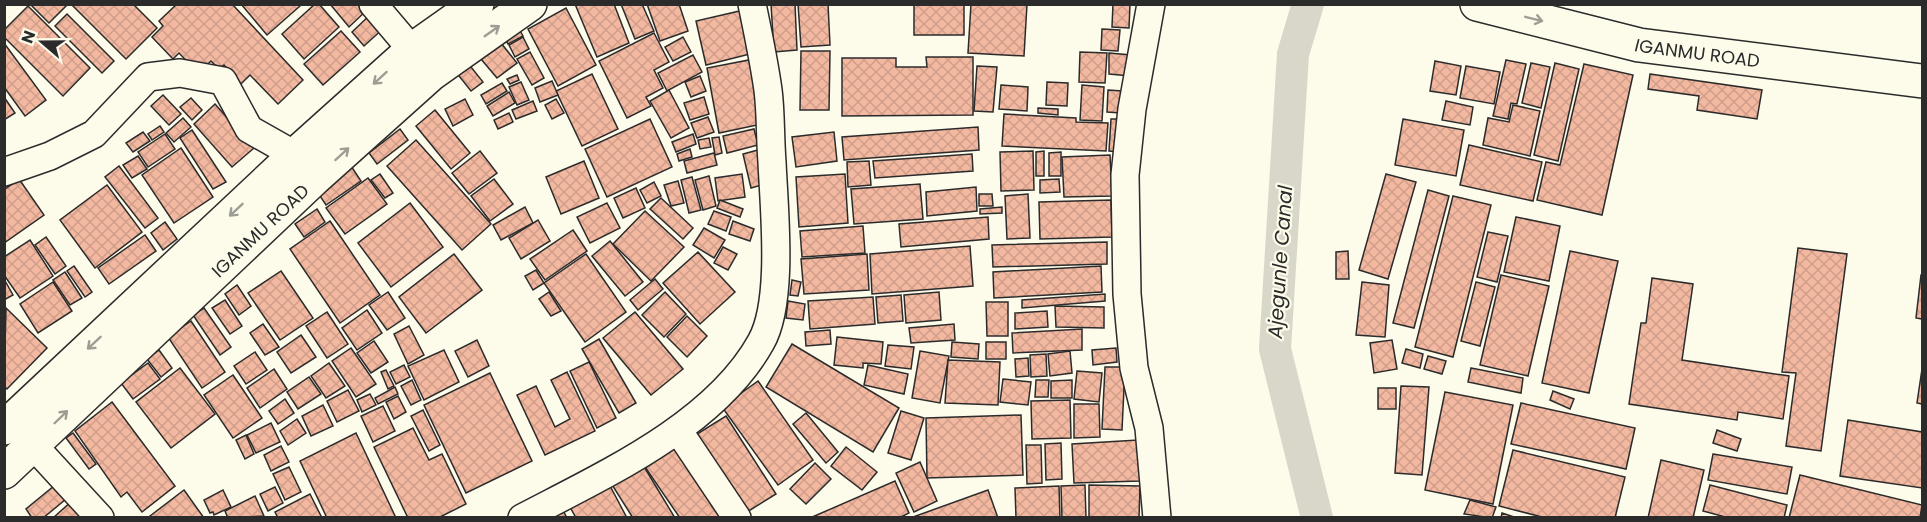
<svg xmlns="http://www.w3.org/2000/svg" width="1927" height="522" font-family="Poppins,sans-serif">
  <defs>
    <pattern id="building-cross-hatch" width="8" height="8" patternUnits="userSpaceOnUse" patternTransform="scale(1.5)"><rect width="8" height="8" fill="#f2b8a0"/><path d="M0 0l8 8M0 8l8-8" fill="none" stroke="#d09e8a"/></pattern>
  </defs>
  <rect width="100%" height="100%" fill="#fdfbea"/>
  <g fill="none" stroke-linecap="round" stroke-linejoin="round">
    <path stroke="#d8d7c9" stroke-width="32" d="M1308 4 1293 54 1275 349 1317 518"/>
  </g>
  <g fill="url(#building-cross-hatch)" stroke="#2b2b2b" stroke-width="1.5">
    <path d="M30 4H65L66 6 49 23Z"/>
    <path d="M71 4H133L157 28 126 59Z"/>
    <path d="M177 4H232L303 80 278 104 250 75 241 84 224 65 219 69 211 61 198 73 179 53 173 59 152 37 163 26 159 21Z"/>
    <path d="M241 4H298L300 6 267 35Z"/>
    <path d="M315 4H319L339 27 304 59 282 34Z"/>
    <path d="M330 4H364L368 9 349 27Z"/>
    <path d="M575 4H614L629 43 597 57Z"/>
    <path d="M621 4H642L654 31 635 39Z"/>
    <path d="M647 4H679L688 31 660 41Z"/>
    <path d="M771 4H795L797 50 774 52Z"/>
    <path d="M798 4H828L830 45 801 47Z"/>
    <rect x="914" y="4" width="50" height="31"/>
    <path d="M971 4H1027L1024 56 968 53Z"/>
    <path d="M1113 4H1130L1129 28 1112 27Z"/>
    <path d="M28 6 90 68 63 96 4 37V30Z"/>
    <path d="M566 8 596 65 558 86 528 29Z"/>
    <path d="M744 10 754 53 706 65 696 21Z"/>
    <path d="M373 12 385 27 364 46 352 32Z"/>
    <path d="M67 14 114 61 102 73 55 26Z"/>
    <path d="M519 29 523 36 508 44 504 37Z"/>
    <path d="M1102 29 1120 30 1118 51 1101 50Z"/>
    <path d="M341 31 360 52 323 85 304 64Z"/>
    <path d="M654 33 669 62 654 70 663 88 646 97 651 106 627 118 599 61Z"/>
    <path d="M523 37 529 49 515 57 509 45Z"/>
    <path d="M683 37 691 52 673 61 665 47Z"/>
    <path d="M4 43 46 100 25 116 4 87Z"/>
    <path d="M501 43 517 63 497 78 481 59Z"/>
    <path d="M801 51H830L829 110H800Z"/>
    <path d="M530 52 544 78 532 85 517 59Z"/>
    <path d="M1080 52 1107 53 1105 83 1079 82Z"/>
    <path d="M1109 53 1131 55 1130 76 1109 74Z"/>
    <path d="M693 55 702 72 667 91 658 73Z"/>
    <path d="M926 57H973V115L842 116V58H896V67H927Z"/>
    <path d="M749 60 762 124 719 133 707 68Z"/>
    <path d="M1506 60 1526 64 1517 104 1511 103 1508 119 1493 116Z"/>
    <path d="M1435 61 1461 66 1456 95 1430 91Z"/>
    <path d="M467 62 483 82 471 91 455 71Z"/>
    <path d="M1531 63 1550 67 1541 108 1522 103Z"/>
    <path d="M1555 63 1579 69 1558 161 1534 155Z"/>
    <path d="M1584 64 1633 75 1602 215 1537 200 1546 162 1560 165Z"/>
    <path d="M977 66 997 67 993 112 974 111Z"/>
    <path d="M1466 66 1500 72 1494 104 1460 98Z"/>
    <path d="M592 74 618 129 582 146 556 91Z"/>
    <path d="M1650 74 1762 90 1757 119 1697 110 1699 96 1648 89Z"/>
    <path d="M517 75 519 80 510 84 507 79Z"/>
    <path d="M700 76 706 91 691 97 685 82Z"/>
    <path d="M552 81 558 95 540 102 535 88Z"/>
    <path d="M521 82 529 100 517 105 509 87Z"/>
    <path d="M1047 82 1068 83 1067 106 1046 105Z"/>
    <path d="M502 83 507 91 486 104 481 95Z"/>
    <path d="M1001 85 1028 87 1027 111 999 109Z"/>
    <path d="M1082 85 1104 87 1102 121 1080 120Z"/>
    <path d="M669 90 689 128 671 138 650 101Z"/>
    <path d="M1108 90 1122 91 1121 113 1107 112Z"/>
    <path d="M509 92 515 103 493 116 487 106Z"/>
    <path d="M163 95 181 114 169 125 151 106Z"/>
    <path d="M4 97 15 113 4 120Z"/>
    <path d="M704 97 709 114 690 120 684 103Z"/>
    <path d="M191 98 202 110 192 120 180 107Z"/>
    <path d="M465 99 473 115 453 126 445 109Z"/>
    <path d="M556 99 564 113 552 119 545 105Z"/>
    <path d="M533 101 537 111 516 119 512 110Z"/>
    <path d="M1446 101 1473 107 1470 125 1442 120Z"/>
    <path d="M215 104 254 148 232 167 194 124Z"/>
    <path d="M1513 105 1540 111 1530 156 1483 145 1488 118 1509 122Z"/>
    <path d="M1038 108 1058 109V115L1038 113Z"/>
    <path d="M435 110 470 153 451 169 416 126Z"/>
    <path d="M509 113 513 122 498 129 494 120Z"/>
    <path d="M1004 114 1076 118V122L1108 123 1106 151 1002 146Z"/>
    <path d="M708 117 714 132 697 138 691 123Z"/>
    <path d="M183 118 191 127 174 142 166 133Z"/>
    <path d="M650 119 672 167 607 197 585 149Z"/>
    <path d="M1111 119H1121L1120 152 1109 151Z"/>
    <path d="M1403 119 1464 130 1456 176 1395 165Z"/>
    <path d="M160 126 164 132 152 140 148 134Z"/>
    <path d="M978 127 979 150 844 160 842 137Z"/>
    <path d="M400 129 408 140 377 164 369 153Z"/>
    <path d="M754 129 758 145 727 153 723 136Z"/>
    <path d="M192 130 226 182 213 189 180 138Z"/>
    <path d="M143 132 150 141 133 152 126 143Z"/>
    <path d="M834 132 837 161 796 167 792 137Z"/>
    <path d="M165 134 175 149 148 167 138 152Z"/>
    <path d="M693 134 696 144 676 152 672 142Z"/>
    <path d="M719 137 722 153 715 155 712 138Z"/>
    <path d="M709 138 711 147 700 149 698 140Z"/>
    <path d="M416 140 491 224 462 250 387 166Z"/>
    <path d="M1469 145 1542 162 1533 201 1460 185Z"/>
    <path d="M181 148 213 197 174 223 142 175Z"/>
    <path d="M690 149 692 157 679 161 677 154Z"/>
    <path d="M758 150 765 184 751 188 743 154Z"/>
    <path d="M480 151 497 173 469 194 452 173Z"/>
    <path d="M1033 151 1034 190 1001 191 1000 152Z"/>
    <path d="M1044 151V176H1036V152Z"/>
    <path d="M1061 152V176H1049V153Z"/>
    <path d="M714 153 717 165 687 173 684 161Z"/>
    <path d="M972 154 973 171 875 178 873 161Z"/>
    <path d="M1110 155 1112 196 1064 197 1062 157Z"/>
    <path d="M138 156 147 169 132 178 123 165Z"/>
    <path d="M584 161 599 198 561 214 546 177Z"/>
    <path d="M869 161 871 185 848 187 847 162Z"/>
    <path d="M119 166 158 218 145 228 105 177Z"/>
    <path d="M351 166 361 181 326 205 316 190Z"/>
    <path d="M380 174 393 193 385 198 371 180Z"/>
    <path d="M742 174 745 197 718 201 715 178Z"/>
    <path d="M845 174 848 223 799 227 796 177Z"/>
    <path d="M1386 174 1416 182 1388 279 1359 270Z"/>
    <path d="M709 176 716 206 703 210 695 180Z"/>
    <path d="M692 177 701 210 689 213 681 180Z"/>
    <path d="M368 178 387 204 345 234 326 208Z"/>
    <path d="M19 179 44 215 4 243V190Z"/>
    <path d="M494 179 513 204 490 221 471 196Z"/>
    <path d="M1059 179 1060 192 1040 193V180Z"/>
    <path d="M678 181 684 203 671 206 664 185Z"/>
    <path d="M654 182 661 196 647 203 640 190Z"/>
    <path d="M920 184 923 219 854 224 851 189Z"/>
    <path d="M107 185 142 232 95 268 60 220Z"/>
    <path d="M976 187 977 211 927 216 926 192Z"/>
    <path d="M636 188 645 208 623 218 614 198Z"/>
    <path d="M1428 190 1449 196 1414 328 1393 323Z"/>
    <path d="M979 194H992L993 206H979Z"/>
    <path d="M1028 194 1030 238 1007 239 1005 196Z"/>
    <path d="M1453 196 1491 205 1453 357 1415 347Z"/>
    <path d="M661 198 693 228 683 239 650 209Z"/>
    <path d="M720 200 743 209 740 217 717 208Z"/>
    <path d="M1111 200 1112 237 1040 239 1039 202Z"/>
    <path d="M410 203 443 247 391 287 358 243Z"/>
    <path d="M607 203 620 228 590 243 577 217Z"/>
    <path d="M525 207 533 223 501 240 493 225Z"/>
    <path d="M1002 207V213L980 214V209Z"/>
    <path d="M317 209 325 222 304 237 295 224Z"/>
    <path d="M645 211 684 247 651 281 613 244Z"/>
    <path d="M714 211 731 217 726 231 708 224Z"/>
    <path d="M988 217 989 239 901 247 899 224Z"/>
    <path d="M1516 217 1560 226 1549 281 1504 272Z"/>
    <path d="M538 220 550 241 521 259 509 238Z"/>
    <path d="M330 221 380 295 340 323 290 249Z"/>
    <path d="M733 221 754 229 750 241 729 234Z"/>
    <path d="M165 222 177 239 163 250 151 233Z"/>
    <path d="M863 226 865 253 802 257 800 231Z"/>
    <path d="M704 228 725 240 714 258 693 245Z"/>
    <path d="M573 230 587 251 545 280 530 259Z"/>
    <path d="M1488 232 1508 236 1497 282 1477 277Z"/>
    <path d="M145 235 156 251 109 284 98 268Z"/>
    <path d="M46 237 66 266 55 274 35 245Z"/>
    <path d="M30 240 53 276 20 298 4 275V257Z"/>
    <path d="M610 241 643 282 625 296 592 256Z"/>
    <path d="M1107 242V264L993 267 992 245Z"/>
    <path d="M970 246 973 286 872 294 870 254Z"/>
    <path d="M723 247 737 254 728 270 714 263Z"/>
    <path d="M1798 248 1847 254 1821 451 1786 446 1796 373 1782 372Z"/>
    <path d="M1348 251 1349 279H1336V252Z"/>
    <path d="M1570 251 1618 261 1589 393 1542 383Z"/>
    <path d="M698 252 735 292 700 324 663 283Z"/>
    <path d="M454 254 482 290 426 333 399 297Z"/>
    <path d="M586 254 626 312 585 342 544 283Z"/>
    <path d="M867 254 869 290 804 294 801 259Z"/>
    <path d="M74 266 92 292 85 297 67 271Z"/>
    <path d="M1101 266 1102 292 994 298 993 272Z"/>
    <path d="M536 270 544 283 533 290 525 276Z"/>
    <path d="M281 271 313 318 280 340 248 293Z"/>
    <path d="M65 272 82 298 70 305 53 280Z"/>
    <path d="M1501 275 1549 286 1528 376 1480 365Z"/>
    <path d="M1921 275H1922V319L1916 318Z"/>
    <path d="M1652 278 1693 284 1682 360 1789 376 1783 419 1738 412 1737 420 1629 404 1641 323H1646Z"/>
    <path d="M4 279 13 295 4 300Z"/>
    <path d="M655 279 663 289 638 310 630 300Z"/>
    <path d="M792 280 801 282 798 296 790 295Z"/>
    <path d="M53 282 72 311 38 333 20 304Z"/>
    <path d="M1362 282 1389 285 1385 337 1356 335Z"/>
    <path d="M1476 282 1495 287 1480 346 1461 341Z"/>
    <path d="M237 285 251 306 239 315 225 294Z"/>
    <path d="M388 292 405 318 387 330 369 305Z"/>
    <path d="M549 292 561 311 551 316 539 299Z"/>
    <path d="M665 292 686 314 664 337 642 315Z"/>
    <path d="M939 292 941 320 906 323 904 295Z"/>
    <path d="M1105 294V301L1022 308V300Z"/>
    <path d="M901 295 903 321 878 323 876 297Z"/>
    <path d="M873 297 875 324 810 329 808 301Z"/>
    <path d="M225 300 242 326 230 334 212 308Z"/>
    <path d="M788 301 805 304 803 320 786 318Z"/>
    <path d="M986 302H1008V336H987Z"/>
    <path d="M1055 306 1104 307V328L1056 327Z"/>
    <path d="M6 308 47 348 7 389 4 386Z"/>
    <path d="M204 308 231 347 220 355 193 315Z"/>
    <path d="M367 310 382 333 357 350 342 328Z"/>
    <path d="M1047 311 1048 327 1015 329V313Z"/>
    <path d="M327 312 348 344 327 358 306 326Z"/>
    <path d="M635 312 683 369 651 395 603 338Z"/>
    <path d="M687 316 707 336 687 357 667 337Z"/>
    <path d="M191 321 225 372 202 388 168 337Z"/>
    <path d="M263 324 279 347 265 355 250 333Z"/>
    <path d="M954 324 955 340 911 343 909 328Z"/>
    <path d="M409 326 424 355 408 364 394 334Z"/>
    <path d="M1082 329V350L1013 353 1012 333Z"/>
    <path d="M830 330 831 344 806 346 805 332Z"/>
    <path d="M301 335 316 357 291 373 277 352Z"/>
    <path d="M837 337 883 342 881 364 863 363V368L834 365Z"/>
    <path d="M599 339 636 403 619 413 582 349Z"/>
    <path d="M477 340 489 366 468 377 455 351Z"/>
    <path d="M1392 340 1397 369 1374 373 1370 343Z"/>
    <path d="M374 341 388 362 371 373 357 353Z"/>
    <path d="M952 342 979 344 978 359 951 357Z"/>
    <rect x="986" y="342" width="20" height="17"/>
    <path d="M792 344 899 408 873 452 766 387Z"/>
    <path d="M888 345 914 347 911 369 885 366Z"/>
    <path d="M351 348 376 384 356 397 332 361Z"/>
    <path d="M1116 348 1117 362 1093 365 1092 350Z"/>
    <path d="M1406 349 1423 354 1420 368 1402 363Z"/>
    <path d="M159 350 172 368 161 377 147 359Z"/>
    <path d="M444 350 459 382 424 400 408 366Z"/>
    <path d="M920 351 949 356 940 403 912 398Z"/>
    <path d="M1070 351 1072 373 1050 376 1048 354Z"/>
    <path d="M255 352 267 370 246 384 234 366Z"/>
    <path d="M1046 354 1047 376 1031 377 1030 355Z"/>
    <path d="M1428 356 1446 361 1442 374 1424 369Z"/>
    <path d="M1028 358 1029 376 1016 377 1015 359Z"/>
    <path d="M948 360 1000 362 998 405 945 403Z"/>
    <path d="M589 362 616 418 597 428 570 371Z"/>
    <path d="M148 363 160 379 133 399 121 383Z"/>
    <path d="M329 363 345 386 326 398 311 376Z"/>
    <path d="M404 365 410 377 396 384 390 372Z"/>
    <path d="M868 365 908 374 904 394 864 385Z"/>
    <path d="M1105 367H1125L1122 430 1102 429Z"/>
    <path d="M180 368 215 414 171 448 136 402Z"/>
    <path d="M1471 368 1523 378 1521 393 1468 382Z"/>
    <path d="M274 369 287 389 260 408 247 388Z"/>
    <path d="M1922 369V404L1917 403Z"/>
    <path d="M386 370 394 386 388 389 381 372Z"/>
    <path d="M1077 371 1102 373 1099 402 1074 399Z"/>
    <path d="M567 372 595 431 545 455 517 395 536 386 555 427 570 419 551 380Z"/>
    <path d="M490 373 532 461 466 493 424 405Z"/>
    <path d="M233 375 262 418 233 438 204 395Z"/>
    <path d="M309 377 321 394 298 409 287 392Z"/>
    <path d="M1003 379 1031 382 1028 405 1000 402Z"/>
    <path d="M412 380 421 400 411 405 401 386Z"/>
    <path d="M1036 380H1049L1048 397H1035Z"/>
    <path d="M1072 380V398H1051V381Z"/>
    <path d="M758 381 813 460 778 485 722 407Z"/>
    <path d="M1401 386 1429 387 1422 475 1395 473Z"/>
    <path d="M395 387 398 394 378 404 375 398Z"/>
    <rect x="1378" y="388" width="18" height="21"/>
    <path d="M348 390 359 411 337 422 327 401Z"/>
    <path d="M1553 391 1574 399 1570 409 1550 400Z"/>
    <path d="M1445 392 1513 405 1493 504 1425 490Z"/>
    <path d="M370 394 376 405 362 412 357 400Z"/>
    <path d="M398 396 406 412 394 419 386 402Z"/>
    <path d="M285 399 294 413 278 424 269 411Z"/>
    <path d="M1070 400 1071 438 1032 439 1031 401Z"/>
    <path d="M112 402 175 486 142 512 127 492 121 497 75 431Z"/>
    <path d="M1521 403 1635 428 1626 469 1511 444Z"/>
    <path d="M1074 404H1099L1100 437 1074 438Z"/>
    <path d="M323 405 333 426 311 436 302 416Z"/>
    <path d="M383 406 395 431 373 442 361 416Z"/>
    <path d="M423 410 440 445 429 451 411 416Z"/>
    <path d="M901 411 924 418 911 460 888 453Z"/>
    <path d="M806 413 838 452 826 463 793 424Z"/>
    <path d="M1021 415 1023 475 927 478 926 418Z"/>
    <path d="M726 416 776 494 739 517 689 439Z"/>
    <path d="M297 419 306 433 288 445 280 431Z"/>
    <path d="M1848 420 1922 432V488L1840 476Z"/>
    <path d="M271 423 280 442 256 453 247 435Z"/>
    <path d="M413 428 429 460 442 454 466 504 438 518H408L374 447Z"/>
    <path d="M1717 430 1741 439 1737 451 1713 443Z"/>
    <path d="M73 433 96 464 89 469 66 438Z"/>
    <path d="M356 433 396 518H327L300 461Z"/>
    <path d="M246 435 254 454 245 459 236 440Z"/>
    <path d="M1138 440 1140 481 1074 483 1072 444Z"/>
    <path d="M682 441 734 518H680L645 467Z"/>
    <path d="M1061 443 1062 479 1046 480 1045 444Z"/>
    <path d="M1026 445H1041L1042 483 1027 484Z"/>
    <path d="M281 446 289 462 271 471 264 455Z"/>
    <path d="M846 447 877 472 862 490 831 466Z"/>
    <path d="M1513 450 1625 477 1615 518H1546L1499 506Z"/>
    <path d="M1713 454 1792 467 1787 494 1708 480Z"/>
    <path d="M640 460 675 518H633L609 480Z"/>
    <path d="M1661 460 1704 470 1693 518H1648Z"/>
    <path d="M920 462 937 501 914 512 896 473Z"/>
    <path d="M815 463 831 479 806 504 790 489Z"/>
    <path d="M289 467 301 492 285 500 273 474Z"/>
    <path d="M1800 475 1922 505 1920 518H1789Z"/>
    <path d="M60 481 71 495 43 518H32L26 509Z"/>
    <path d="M895 481 909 513 899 518H810Z"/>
    <path d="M608 482 627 518H576L569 505Z"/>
    <path d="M1085 485 1086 518H1062L1061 486Z"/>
    <path d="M1089 485 1140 486 1139 518H1089Z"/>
    <path d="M1710 485 1787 505 1784 518H1729L1703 511Z"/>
    <path d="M1059 486 1060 518H1016L1015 488Z"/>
    <path d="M275 487 283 503 268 511 260 494Z"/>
    <path d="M184 490 204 518H152L150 516Z"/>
    <path d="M223 490 231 507 214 515 213 512 210 513 204 500Z"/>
    <path d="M988 490 998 518H913V517Z"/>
    <path d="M310 494 322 518H278L275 512Z"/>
    <path d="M255 496 264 516 228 518 225 511Z"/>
    <path d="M73 500 93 518H53Z"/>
    <path d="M1470 500 1496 507 1492 518 1464 514Z"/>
    <path d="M560 505 567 518H550Z"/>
    <path d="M1502 513 1517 518H1501Z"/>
  </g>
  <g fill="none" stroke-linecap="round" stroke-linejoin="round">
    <g stroke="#2b2b2b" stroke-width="30">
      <g id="street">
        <path d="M373 4 412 50"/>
        <path d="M1151 4 1132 109 1125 175 1127 294 1134 368 1149 428 1157 518"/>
        <path d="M4 172 50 156 94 134 148 77 180 73 223 81 249 129 295 155 308 170"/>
        <path d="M678 430 737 518"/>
        <path d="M32 444 100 518"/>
        <path d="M522 518C604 475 715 425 761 342 784 302 774 209 772 162 770 138 771 113 768 90 764 61 758 33 752 4"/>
      </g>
    </g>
    <g stroke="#2b2b2b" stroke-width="36">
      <g id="secondary">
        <path id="s1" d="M1477 4 1639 45 1922 81"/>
        <path d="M4 428 295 155 412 50 477 4"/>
        <path id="s2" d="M4 472 315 178 431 74 530 4"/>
      </g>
    </g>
    <use href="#street" stroke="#fdfbea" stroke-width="27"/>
    <use href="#secondary" stroke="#fdfbea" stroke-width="33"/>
  </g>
  <defs><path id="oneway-shaft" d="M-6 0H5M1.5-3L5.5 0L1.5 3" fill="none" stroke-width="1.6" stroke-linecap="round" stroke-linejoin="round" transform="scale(1.5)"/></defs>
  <g stroke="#9e9d94">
    <use href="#oneway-shaft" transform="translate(1534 19) rotate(14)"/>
    <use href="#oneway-shaft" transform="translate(492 31) rotate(-35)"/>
    <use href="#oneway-shaft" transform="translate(380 78) rotate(138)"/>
    <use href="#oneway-shaft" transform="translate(342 154) rotate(-42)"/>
    <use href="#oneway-shaft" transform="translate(236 210) rotate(137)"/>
    <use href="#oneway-shaft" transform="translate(94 343) rotate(137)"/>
    <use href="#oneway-shaft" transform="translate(61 417) rotate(-44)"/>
  </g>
  <g text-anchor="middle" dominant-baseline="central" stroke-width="4.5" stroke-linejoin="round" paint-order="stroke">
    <g font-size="18" fill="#2b2b2b" stroke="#fdfbea">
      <text stroke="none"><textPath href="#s1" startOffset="226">IGANMU ROAD</textPath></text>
      <text stroke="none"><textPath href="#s2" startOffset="352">IGANMU ROAD</textPath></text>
    </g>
    <g font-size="20" font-style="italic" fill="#2b2b2b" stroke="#fdfbea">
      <text transform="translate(1280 262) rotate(-86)">Ajegunle Canal</text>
    </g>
  </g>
  <rect width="1927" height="522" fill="none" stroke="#2b2b2b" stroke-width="12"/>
  <g transform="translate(42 42) rotate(290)" stroke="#fdfbea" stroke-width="4.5" paint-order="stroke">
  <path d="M0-4.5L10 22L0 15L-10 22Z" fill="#2b2b2b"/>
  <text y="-9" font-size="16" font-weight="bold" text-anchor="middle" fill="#2b2b2b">N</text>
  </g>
</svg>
